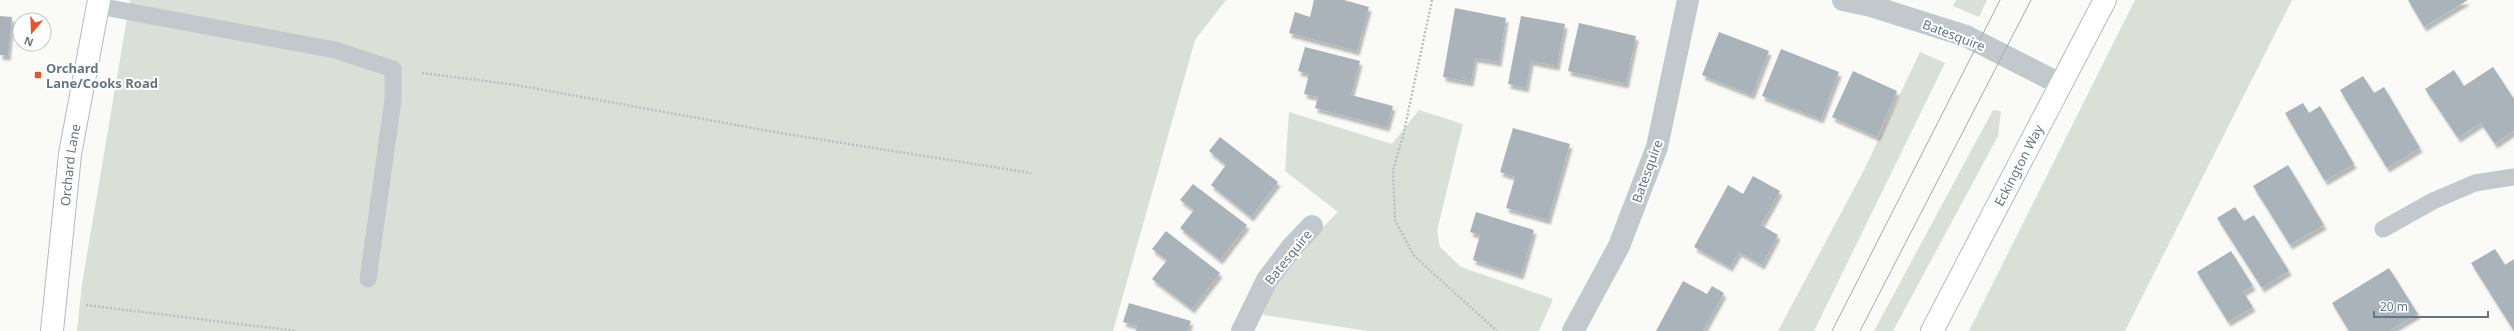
<svg xmlns="http://www.w3.org/2000/svg" width="2514" height="331" font-family="'Noto Sans',sans-serif">
  <defs>
    <filter id="shadow"><feDropShadow dx="2.5" dy="4.5" stdDeviation="1" flood-color="#0004"/></filter>
  </defs>
  <rect width="100%" height="100%" fill="#fafaf8"/>
  <g fill="#dadfd7">
    <path d="M130 0H1226L1195 40 1113 331H77L82 284Z"/>
    <path d="M1956 0H1987L1979 17 1953 6Z"/>
    <path d="M2135 0H2292L2125 331H1969Z"/>
    <path d="M1920 52 1945 63 1814 331H1778L1864 170Z"/>
    <path d="M1419 110 1463 124 1437 231 1440 247 1461 267 1553 299 1539 331H1368L1263 315 1280 270 1338 212 1285 171 1289 112 1392 144Z"/>
    <path d="M1993 110 2001 111 1998 136 1893 331H1874Z"/>
  </g>
  <g fill="#aab3b9" filter="url(#shadow)">
    <path d="M1314 0H1344L1369 7 1357 51 1289 33 1295 12 1310 17Z"/>
    <path d="M2408 0H2468L2424 27Z"/>
    <path d="M1455 8 1506 18 1499 62 1475 58 1471 82 1443 77Z"/>
    <path d="M0 16 12 17 8 56 0 55Z"/>
    <path d="M1521 16 1565 24 1557 66 1531 61 1526 88 1508 84Z"/>
    <path d="M1579 23 1636 36 1626 84 1568 71Z"/>
    <path d="M1719 32 1769 51 1752 95 1702 75Z"/>
    <path d="M1305 47 1360 61 1351 95 1393 106 1387 127 1315 108 1318 97 1304 94 1309 74 1298 71Z"/>
    <path d="M1781 49 1839 72 1821 119 1762 96Z"/>
    <path d="M2493 67 2514 99V131L2495 144 2481 123 2458 138 2425 89 2454 70 2464 86Z"/>
    <path d="M1853 71 1897 91 1877 137 1832 117Z"/>
    <path d="M2363 76 2374 93 2384 87 2420 148 2387 168 2340 90Z"/>
    <path d="M2303 103 2309 113 2320 106 2354 164 2325 181 2285 113Z"/>
    <path d="M1513 128 1570 144 1548 220 1506 208 1515 177 1500 172Z"/>
    <path d="M1220 137 1278 182 1251 217 1211 185 1226 165 1209 151Z"/>
    <path d="M2288 165 2324 225 2290 245 2253 186Z"/>
    <path d="M1753 176 1780 191 1761 225 1778 235 1762 265 1739 252 1730 267 1694 247 1728 185 1743 194Z"/>
    <path d="M1193 184 1247 225 1220 260 1180 228 1194 210 1180 200Z"/>
    <path d="M2235 207 2244 221 2254 215 2289 271 2262 288 2217 218Z"/>
    <path d="M1476 212 1534 230 1521 275 1473 260 1480 235 1470 232Z"/>
    <path d="M1166 231 1220 273 1192 309 1152 279 1167 260 1152 249Z"/>
    <path d="M2495 249 2505 265 2514 259V331L2471 263Z"/>
    <path d="M2231 251 2253 286 2243 292 2253 307 2228 322 2197 272Z"/>
    <path d="M2389 268 2418 314 2389 331H2349L2332 303Z"/>
    <path d="M1683 281 1707 294 1712 286 1724 293 1703 331H1656Z"/>
    <path d="M1129 303 1191 321 1187 331H1136L1137 326 1123 322Z"/>
  </g>
  <g fill="none" stroke-linecap="round" stroke-linejoin="round">
    <g stroke="#b3babf" stroke-width="24">
      <g id="secondary">
        <path id="s1" d="M52 331 70 154 99 0"/>
        <path id="s2" d="M1932 331 2105 0"/>
      </g>
    </g>
    <g stroke="#bbbfc2" stroke-width="2.5" stroke-dasharray="2 2" stroke-linecap="butt">
      <path d="M1432 0 1403 136 1393 170 1395 220 1414 256 1497 331"/>
      <path d="M422 73 516 85 780 133 1031 173"/>
      <path d="M86 305 296 331"/>
    </g>
    <g stroke="#c3c8cc" stroke-width="17">
      <path d="M98 6 335 50 393 69V100L368 279"/>
      <path d="M2383 229 2433 201 2475 183 2514 177"/>
    </g>
    <g stroke="#c3c8cc" stroke-width="22">
      <path d="M1843 0 1871 6 1966 36 2060 84"/>
      <path d="M1242 331 1267 280 1292 247 1312 226"/>
      <path d="M1573 331 1619 246 1657 147 1688 0"/>
    </g>
    <use href="#secondary" stroke="#fff" stroke-width="22"/>
    <g stroke="#a2aab0" stroke-width="1">
      <path d="M1832 331 2000 0"/>
      <path d="M1860 331 2031 0"/>
    </g>
  </g>
  <rect fill="#e4572e" stroke="#fff" stroke-width="1.5" x="34" y="71" width="8" height="8" rx="2"/>
  <g text-anchor="middle" dominant-baseline="central" stroke-width="4" stroke-linejoin="round" paint-order="stroke">
    <g font-size="13" fill="#657683" stroke="#fff">
      <text transform="translate(1954 35) rotate(21)">Batesquire</text>
      <text stroke="none"><textPath href="#s1" startOffset="167">Orchard Lane</textPath></text>
      <text stroke="none"><textPath href="#s2" startOffset="187">Eckington Way</textPath></text>
      <text transform="translate(1647 171) rotate(-70)">Batesquire</text>
      <text transform="translate(1288 257) rotate(-51)">Batesquire</text>
    </g>
    <g font-size="13" font-weight="bold" fill="#657683" stroke="#fff" text-anchor="start">
      <text x="46" y="68">Orchard<tspan x="46" dy="15">Lane/Cooks Road</tspan></text>
    </g>
  </g>
  <g transform="translate(32 32) rotate(199)"><circle r="19" fill="#ffffff" stroke="#c1c8cd"/>
  <path d="M0-3L7 15L0 10L-7 15Z" fill="#e4572e"/>
  <text y="-6" font-size="11" font-weight="bold" text-anchor="middle" fill="#657683">N</text>
  </g>
  <path d="M2374 311v6h114v-6" fill="none" stroke="#657683" stroke-width="2"/>
  <text x="2380" y="311" font-size="12" fill="#657683" stroke="#ffffff" stroke-width="3" paint-order="stroke">20 m</text>
</svg>
